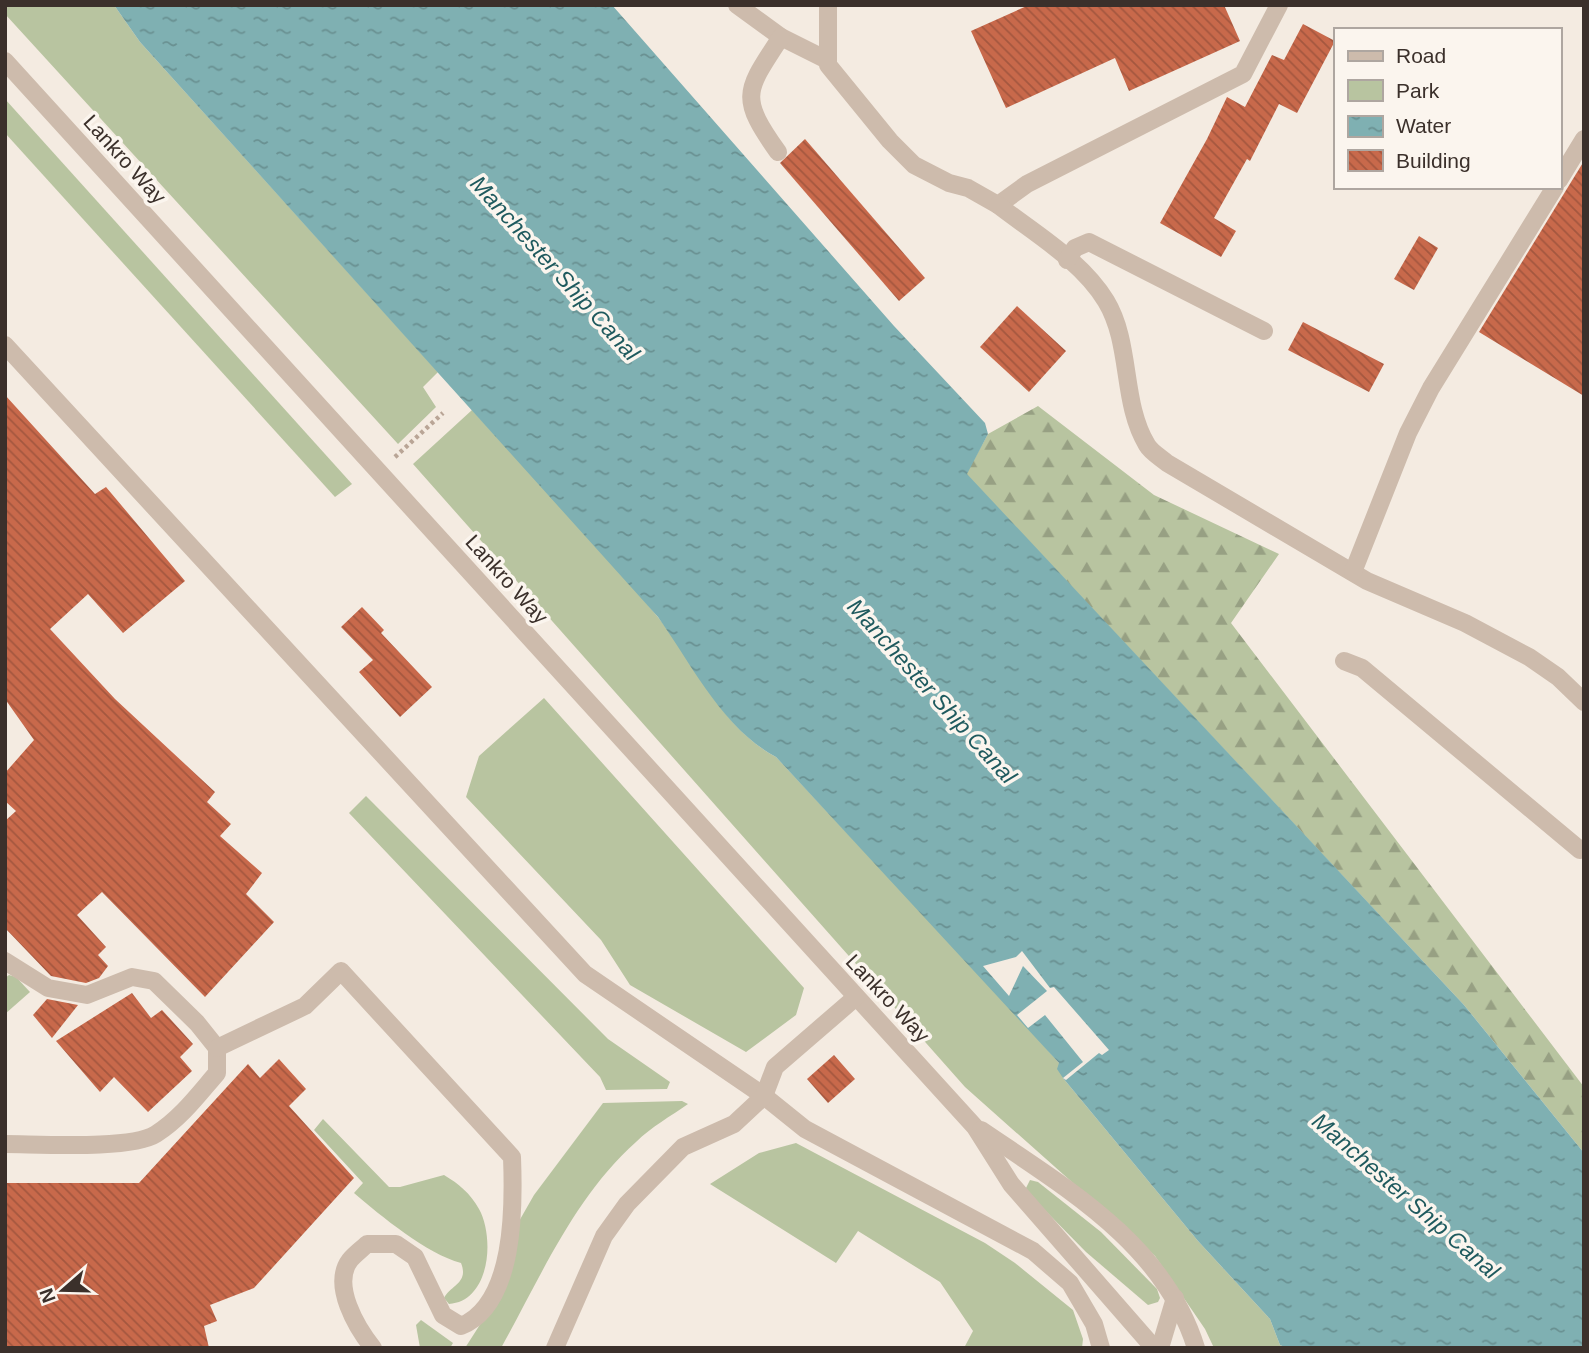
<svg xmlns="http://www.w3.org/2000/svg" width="1589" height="1353" font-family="Arial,sans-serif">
  <defs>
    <pattern id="forest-firs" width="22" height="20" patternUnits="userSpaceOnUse" patternTransform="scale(1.75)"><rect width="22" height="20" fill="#b8c4a0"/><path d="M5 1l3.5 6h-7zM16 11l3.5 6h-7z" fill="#97a083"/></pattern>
    <pattern id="water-ripples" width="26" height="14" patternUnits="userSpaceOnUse" patternTransform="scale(1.75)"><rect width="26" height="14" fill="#7fb0b2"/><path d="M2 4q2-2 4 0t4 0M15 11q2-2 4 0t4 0" fill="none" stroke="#699091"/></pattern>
    <pattern id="building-back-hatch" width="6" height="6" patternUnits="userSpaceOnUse" patternTransform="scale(1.75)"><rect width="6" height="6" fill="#c8694b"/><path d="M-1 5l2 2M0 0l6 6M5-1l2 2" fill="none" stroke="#a4573f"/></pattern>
  </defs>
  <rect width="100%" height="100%" fill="#f4ebe1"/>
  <g fill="#b8c4a0">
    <path d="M5 5H114L140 42 438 372 423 387 436 407 398 444 5 14Z"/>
    <path d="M5 99 352 484 335 497 5 133Z"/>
    <path d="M472 410C534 478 599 545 657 616 696 663 720 727 776 757L1017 1015 1059 1063 1063 1078 1198 1241 1270 1319 1280 1345 1287 1348H1214L1205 1329 1155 1256 965 1087 413 464Z"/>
    <path d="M544 698 804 988 796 1015 746 1052 630 985 601 940 466 797 479 756Z"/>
    <path d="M366 796 608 1039 670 1082 667 1089 606 1090 600 1077 349 813Z"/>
    <path d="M9 975 16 977 30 992 5 1014V978Z"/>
    <path d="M682 1101 688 1104C671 1116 651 1127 636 1142 575 1196 540 1278 501 1348H465L497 1298 518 1223 534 1195 603 1103Z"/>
    <path d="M323 1119 389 1187H400L444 1175C459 1184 470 1193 479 1209 495 1238 490 1301 449 1304L444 1298C451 1285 469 1283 461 1263 427 1254 381 1216 354 1193L363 1183 314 1130Z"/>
    <path d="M796 1143 985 1243 1015 1263 1073 1310 1083 1339 1082 1348H964L973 1331 940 1282 858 1231 836 1263 710 1184 759 1153Z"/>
    <path d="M1030 1180 1038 1182 1101 1232 1157 1289 1160 1298 1158 1302 1148 1305 1086 1252 1025 1190Z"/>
    <path d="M421 1320 453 1343 450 1348H420L416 1325Z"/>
  </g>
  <path fill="url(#forest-firs)" d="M1038 406 1154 495 1279 554 1231 623 1584 1087V1153L1464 1005 966 474 988 434Z"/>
  <path fill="url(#water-ripples)" d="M114 5H612L894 326 985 423 988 434 967 474 1464 1005 1584 1153V1348H1287L1280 1345 1270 1319 1198 1241 1063 1078 1057 1069 1059 1063 776 757C723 729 692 665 658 617L140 42Z"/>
  <path fill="#f4ebe1" d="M1022 951 1050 988 1054 987 1109 1050 1102 1055 1099 1053 1066 1080 1063 1078 1083 1062 1045 1015 1028 1028 1017 1015 1047 991 1023 966 1009 996 983 966 1016 957Z"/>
  <g fill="url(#building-back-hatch)">
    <path d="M1029 5H1224L1240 41 1129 91 1115 58 1006 108 971 31Z"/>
    <path d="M1303 24 1335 41 1297 113 1279 104 1250 161 1247 159 1214 218 1236 231 1221 257 1160 223 1207 139 1227 97 1245 107 1272 55 1284 60Z"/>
    <path d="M805 139 925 278 899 301 780 163Z"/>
    <path d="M1584 161V396L1479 332Z"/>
    <path d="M1419 236 1438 248 1414 290 1394 279Z"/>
    <path d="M1017 306 1066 351 1029 392 980 347Z"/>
    <path d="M1303 322 1384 364 1369 392 1288 350Z"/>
    <path d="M5 395 95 494 106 487 185 581 123 633 88 594 50 629 115 699 215 792 207 802 231 824 220 836 262 873 246 894 274 922 205 997 102 892 77 915 106 947 98 955 108 966 99 978 86 983 51 976 5 928V821L16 811 5 801V773L34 740 5 699Z"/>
    <path d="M362 607 384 630 381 633 432 687 400 717 359 672 373 660 341 627Z"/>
    <path d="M132 993 151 1018 162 1010 193 1044 180 1057 192 1071 148 1112 114 1077 100 1092 56 1041Z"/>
    <path d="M47 999 78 1005 52 1038 33 1015Z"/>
    <path d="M834 1055 855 1079 828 1103 807 1079Z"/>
    <path d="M279 1059 306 1089 289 1106 354 1178 254 1288 210 1305 217 1321 204 1326 209 1348H5V1183H139L248 1064 260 1078Z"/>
  </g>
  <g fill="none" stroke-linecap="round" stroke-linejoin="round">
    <path stroke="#b9a596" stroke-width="4.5" stroke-dasharray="3.5 3.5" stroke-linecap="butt" d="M395 457 443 413"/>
    <g stroke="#cdbbac" stroke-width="18">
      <path d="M737 5 781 37 827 60"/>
      <path d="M828 5V65L890 141 914 165 949 183 968 188 998 205 1027 184 1243 74 1279 5"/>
      <path d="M5 61 975 1127 1011 1184 1154 1348"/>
      <path d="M778 152C738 96 746 91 781 37"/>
      <path d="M1559 180 1584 139"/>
      <path d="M998 205C1034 233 1082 261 1106 301 1132 344 1121 402 1147 445 1151 452 1160 457 1167 463L1367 581 1465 623 1529 657 1558 677 1584 702"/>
      <path d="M1067 260 1075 248 1089 242 1264 331"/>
      <path d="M5 345 585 974 764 1096 805 1129 1033 1251 1070 1283 1094 1324 1101 1348"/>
      <path d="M1353 572 1408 433 1431 388 1555 187"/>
      <path d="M1344 661 1362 668 1580 850"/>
      <path d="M5 961 48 988 87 995 132 977 154 981 197 1023 217 1048V1073C198 1095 181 1118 156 1134 131 1150 38 1144 5 1144"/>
      <path d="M217 1048 305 1006 341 971 512 1157C514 1207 515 1304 461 1326L443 1315 415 1257 396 1244H367C362 1249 355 1254 350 1260 331 1285 357 1328 373 1348"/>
      <path d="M981 1130C1066 1188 1164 1244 1196 1348"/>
      <path d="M555 1348 604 1236 627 1204 683 1147 734 1124 764 1096 775 1067 856 997"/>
      <path d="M1160 1348 1175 1298"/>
    </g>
  </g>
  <g text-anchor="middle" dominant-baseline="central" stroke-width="7" stroke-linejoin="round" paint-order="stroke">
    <g font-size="21" fill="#3b302b" stroke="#fbf5ee">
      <text transform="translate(125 159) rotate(48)">Lankro Way</text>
      <text transform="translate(507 579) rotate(48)">Lankro Way</text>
      <text transform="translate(888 998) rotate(47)">Lankro Way</text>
    </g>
    <g font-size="23" font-style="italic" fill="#1f5a5e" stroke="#fbf5ee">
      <text transform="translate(555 268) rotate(48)">Manchester Ship Canal</text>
      <text transform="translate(932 691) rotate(48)">Manchester Ship Canal</text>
      <text transform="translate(1406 1196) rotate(41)">Manchester Ship Canal</text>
    </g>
  </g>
  <rect width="1589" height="1353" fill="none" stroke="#3b302b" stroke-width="14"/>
  <rect x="1334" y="28" width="228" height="161" fill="#fbf5ee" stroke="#aea6a0" stroke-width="2"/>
  <rect x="1348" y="51" width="35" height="10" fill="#cdbbac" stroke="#aea6a0" stroke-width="2"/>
  <text x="1396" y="63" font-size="21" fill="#3b302b">Road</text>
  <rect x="1348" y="80" width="35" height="21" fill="#b8c4a0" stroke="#aea6a0" stroke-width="2"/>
  <text x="1396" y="98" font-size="21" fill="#3b302b">Park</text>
  <rect x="1348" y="116" width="35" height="21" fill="url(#water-ripples)" stroke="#aea6a0" stroke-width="2"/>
  <text x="1396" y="133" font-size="21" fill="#3b302b">Water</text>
  <rect x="1348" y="150" width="35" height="21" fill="url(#building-back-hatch)" stroke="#aea6a0" stroke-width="2"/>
  <text x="1396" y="168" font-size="21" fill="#3b302b">Building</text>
  <g transform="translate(63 1290) rotate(250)" stroke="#fbf5ee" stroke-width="5" paint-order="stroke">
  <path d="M0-5L12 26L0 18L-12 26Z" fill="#3b302b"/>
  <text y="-10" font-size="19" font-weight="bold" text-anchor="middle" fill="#3b302b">N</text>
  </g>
</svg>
